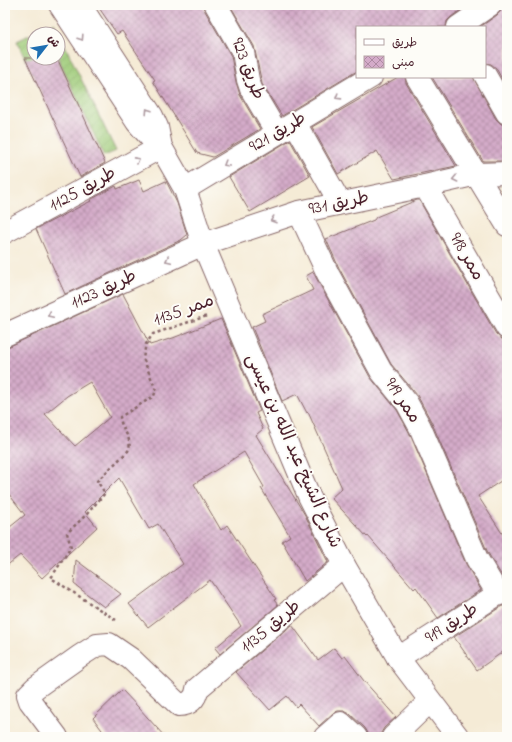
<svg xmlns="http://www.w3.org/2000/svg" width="512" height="742" font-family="'Indie Flower','Playpen Sans Arabic',sans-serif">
  <defs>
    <pattern id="garden-furrows" width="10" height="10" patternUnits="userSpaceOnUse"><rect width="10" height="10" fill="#9fcb79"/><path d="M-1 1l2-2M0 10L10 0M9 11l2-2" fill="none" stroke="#8aae69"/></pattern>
    <pattern id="building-cross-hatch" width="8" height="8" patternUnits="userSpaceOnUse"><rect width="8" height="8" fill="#d4abc9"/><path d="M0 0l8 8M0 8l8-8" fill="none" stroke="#ae8ba3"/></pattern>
  </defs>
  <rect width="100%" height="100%" fill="#fdfcf7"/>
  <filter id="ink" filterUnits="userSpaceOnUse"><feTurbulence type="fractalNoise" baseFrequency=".025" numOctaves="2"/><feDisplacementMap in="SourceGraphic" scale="8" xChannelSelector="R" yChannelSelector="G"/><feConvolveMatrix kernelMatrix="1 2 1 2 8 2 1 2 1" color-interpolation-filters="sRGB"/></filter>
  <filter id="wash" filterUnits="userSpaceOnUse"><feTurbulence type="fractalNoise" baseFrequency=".012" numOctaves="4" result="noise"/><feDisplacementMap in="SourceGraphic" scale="16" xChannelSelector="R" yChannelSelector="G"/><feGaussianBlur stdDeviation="0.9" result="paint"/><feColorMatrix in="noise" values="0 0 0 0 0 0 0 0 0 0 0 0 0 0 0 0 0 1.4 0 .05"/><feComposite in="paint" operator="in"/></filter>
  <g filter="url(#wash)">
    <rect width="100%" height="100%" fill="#f5ebd6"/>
    <path fill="url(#garden-furrows)" stroke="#747552" d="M54 23 116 151 104 156 58 58V34H34V57L26 61 17 41Z"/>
    <g id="blocks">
      <g fill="url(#building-cross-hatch)" fill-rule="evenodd">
        <path d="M97 5H204L205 11 231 56 236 82 240 95 260 129 213 157 197 153 153 81 155 80 122 31 117 34Z"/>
        <path d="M230 5H468L451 17 447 21 446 27H357V71L282 116 262 84 254 46Z"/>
        <path d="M502 5H507V88L496 68 491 64 485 63V27H480L497 15 501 11Z"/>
        <path d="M25 58H57L105 163 80 177Z"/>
        <path d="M398 77H405L406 83 456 166 394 179 377 151 338 174 312 127Z"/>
        <path d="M432 77H473L496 119 501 124 507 125V161H483Z"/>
        <path d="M290 140 310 176 250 212 229 177Z"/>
        <path d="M139 180 144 191 166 181 177 203 187 235 181 240 65 294 36 229 91 201 90 200 116 186 117 189Z"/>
        <path d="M417 200H419L496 334 503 340 507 345V477L478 496 507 541V581H505L488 553 431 421 417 395 391 364 339 268 326 239 374 220 376 217Z"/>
        <path d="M313 272 370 377 397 410 409 432 466 564 481 590 438 618 416 587 414 589 368 536 367 537 331 498 342 488 308 412 307 413 297 394 282 401 252 327 265 321 262 314 313 290 306 276Z"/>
        <path d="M123 294 150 345 173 338 221 319 260 411 256 413 263 429 256 435 305 515 328 562 305 581 282 541 290 536 261 488 264 487 244 452 194 484 221 530 227 525 276 599 274 600 278 605 220 654 215 648 241 626 210 580 148 627 129 604 183 564 158 524 149 529 119 478 85 512 97 527 42 578 20 555 5 567V531L25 515 5 489V347L10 346ZM90 382 110 417 75 446 45 414 67 396Z"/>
        <path d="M76 560 121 594 104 607 74 584Z"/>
        <path d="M502 606H507V649L477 670 454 637Z"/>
        <path d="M292 625 318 660 334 648 342 658 345 656 364 681 396 717 384 728 381 733V737H368V733L365 728 350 714 344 711H338L333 713 319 726 299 704 296 707 287 696 270 710 236 672Z"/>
        <path d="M122 690 139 708 165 737H107L93 718Z"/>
      </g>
    </g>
  </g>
  <g filter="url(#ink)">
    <use href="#blocks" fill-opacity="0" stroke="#866667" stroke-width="1"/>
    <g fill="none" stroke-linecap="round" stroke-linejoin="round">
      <g stroke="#866667" stroke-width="24">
        <g id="minor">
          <path d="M60 5 137 122 151 138"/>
          <path d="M80 5 152 116 157 127 161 147 185 189 203 244 309 496 344 565 398 658 458 737"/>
          <path d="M216 5 243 52 248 80 251 89 277 133"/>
          <path d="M458 27 490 5"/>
          <path d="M485 75 507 113"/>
          <path d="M417 77 507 225"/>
          <path d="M295 123 340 203"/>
          <path d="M425 186 507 328"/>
          <path d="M185 189 371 77"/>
          <path d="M299 212 328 274 381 371 407 403 420 427 477 559 498 594"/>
          <path d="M5 232 161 147"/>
          <path d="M5 335 203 244 299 212 425 186 477 174 507 173"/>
          <path d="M398 658 498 594 506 593 507 594"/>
          <path d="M57 737 30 701 28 695 35 688 80 656 97 645 109 644 131 659 179 705C189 705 196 699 197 689L344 565"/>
          <path d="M325 737 341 723 356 737"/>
          <path d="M393 737 430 701"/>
        </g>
      </g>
      <path stroke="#866667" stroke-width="2.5" stroke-dasharray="3 3" stroke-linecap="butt" d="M116 620 51 578 71 547 67 533 87 514 105 493 97 481 128 451C134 438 121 431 120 417L154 396 156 390 143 358 146 344 153 334 207 316"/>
      <use href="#minor" stroke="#fff" stroke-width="22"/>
    </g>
    <defs><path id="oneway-chevron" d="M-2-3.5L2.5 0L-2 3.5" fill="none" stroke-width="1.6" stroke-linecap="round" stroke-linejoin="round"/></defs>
    <g stroke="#ae9aa0">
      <use href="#oneway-chevron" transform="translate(81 38) rotate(57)"/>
      <use href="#oneway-chevron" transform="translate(338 97) rotate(148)"/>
      <use href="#oneway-chevron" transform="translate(148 111) rotate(-123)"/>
      <use href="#oneway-chevron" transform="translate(137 160) rotate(-29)"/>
      <use href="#oneway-chevron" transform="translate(226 164) rotate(149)"/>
      <use href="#oneway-chevron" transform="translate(455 179) rotate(167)"/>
      <use href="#oneway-chevron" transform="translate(273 220) rotate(161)"/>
      <use href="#oneway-chevron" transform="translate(168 260) rotate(155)"/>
      <use href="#oneway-chevron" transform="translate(50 315) rotate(155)"/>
    </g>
  </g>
  <g text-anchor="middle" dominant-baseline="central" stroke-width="4" stroke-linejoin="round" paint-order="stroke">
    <g font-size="18" fill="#4a1f2b" stroke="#fdfcf7">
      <text transform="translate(247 69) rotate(69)">طريق 923</text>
      <text transform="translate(278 133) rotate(-31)">طريق 921</text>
      <text transform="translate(83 190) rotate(-29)">طريق 1125</text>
      <text transform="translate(339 204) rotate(-12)">طريق 931</text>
      <text transform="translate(466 257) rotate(60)">ممر 918</text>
      <text transform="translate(104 290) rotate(-25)">طريق 1123</text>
      <text transform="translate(184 311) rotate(-20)">ممر 1135</text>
      <text transform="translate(402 401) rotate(56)">ممر 919</text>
      <text transform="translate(293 451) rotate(66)">شارع الشيخ عبد الله بن عيسى</text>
      <text transform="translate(452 624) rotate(-33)">طريق 919</text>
      <text transform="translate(271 627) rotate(-40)">طريق 1135</text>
    </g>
  </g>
  <rect width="512" height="742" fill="none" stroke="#fdfcf7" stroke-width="20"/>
  <rect x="356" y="26" width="130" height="52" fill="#fdfcf7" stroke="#b5a4a5"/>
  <rect x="364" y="39" width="20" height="6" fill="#ffffff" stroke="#b5a4a5"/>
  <text x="392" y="46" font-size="12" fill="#4a1f2b">طريق</text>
  <rect x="364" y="56" width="20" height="12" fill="url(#building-cross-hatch)" stroke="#b5a4a5"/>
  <text x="392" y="66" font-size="12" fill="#4a1f2b">مبنى</text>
  <g transform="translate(46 46) rotate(59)"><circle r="19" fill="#fdfcf7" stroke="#b5a4a5"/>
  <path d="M0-3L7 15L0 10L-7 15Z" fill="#1f6fb2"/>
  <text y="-6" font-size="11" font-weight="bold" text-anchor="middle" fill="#4a1f2b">ش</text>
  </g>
</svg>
